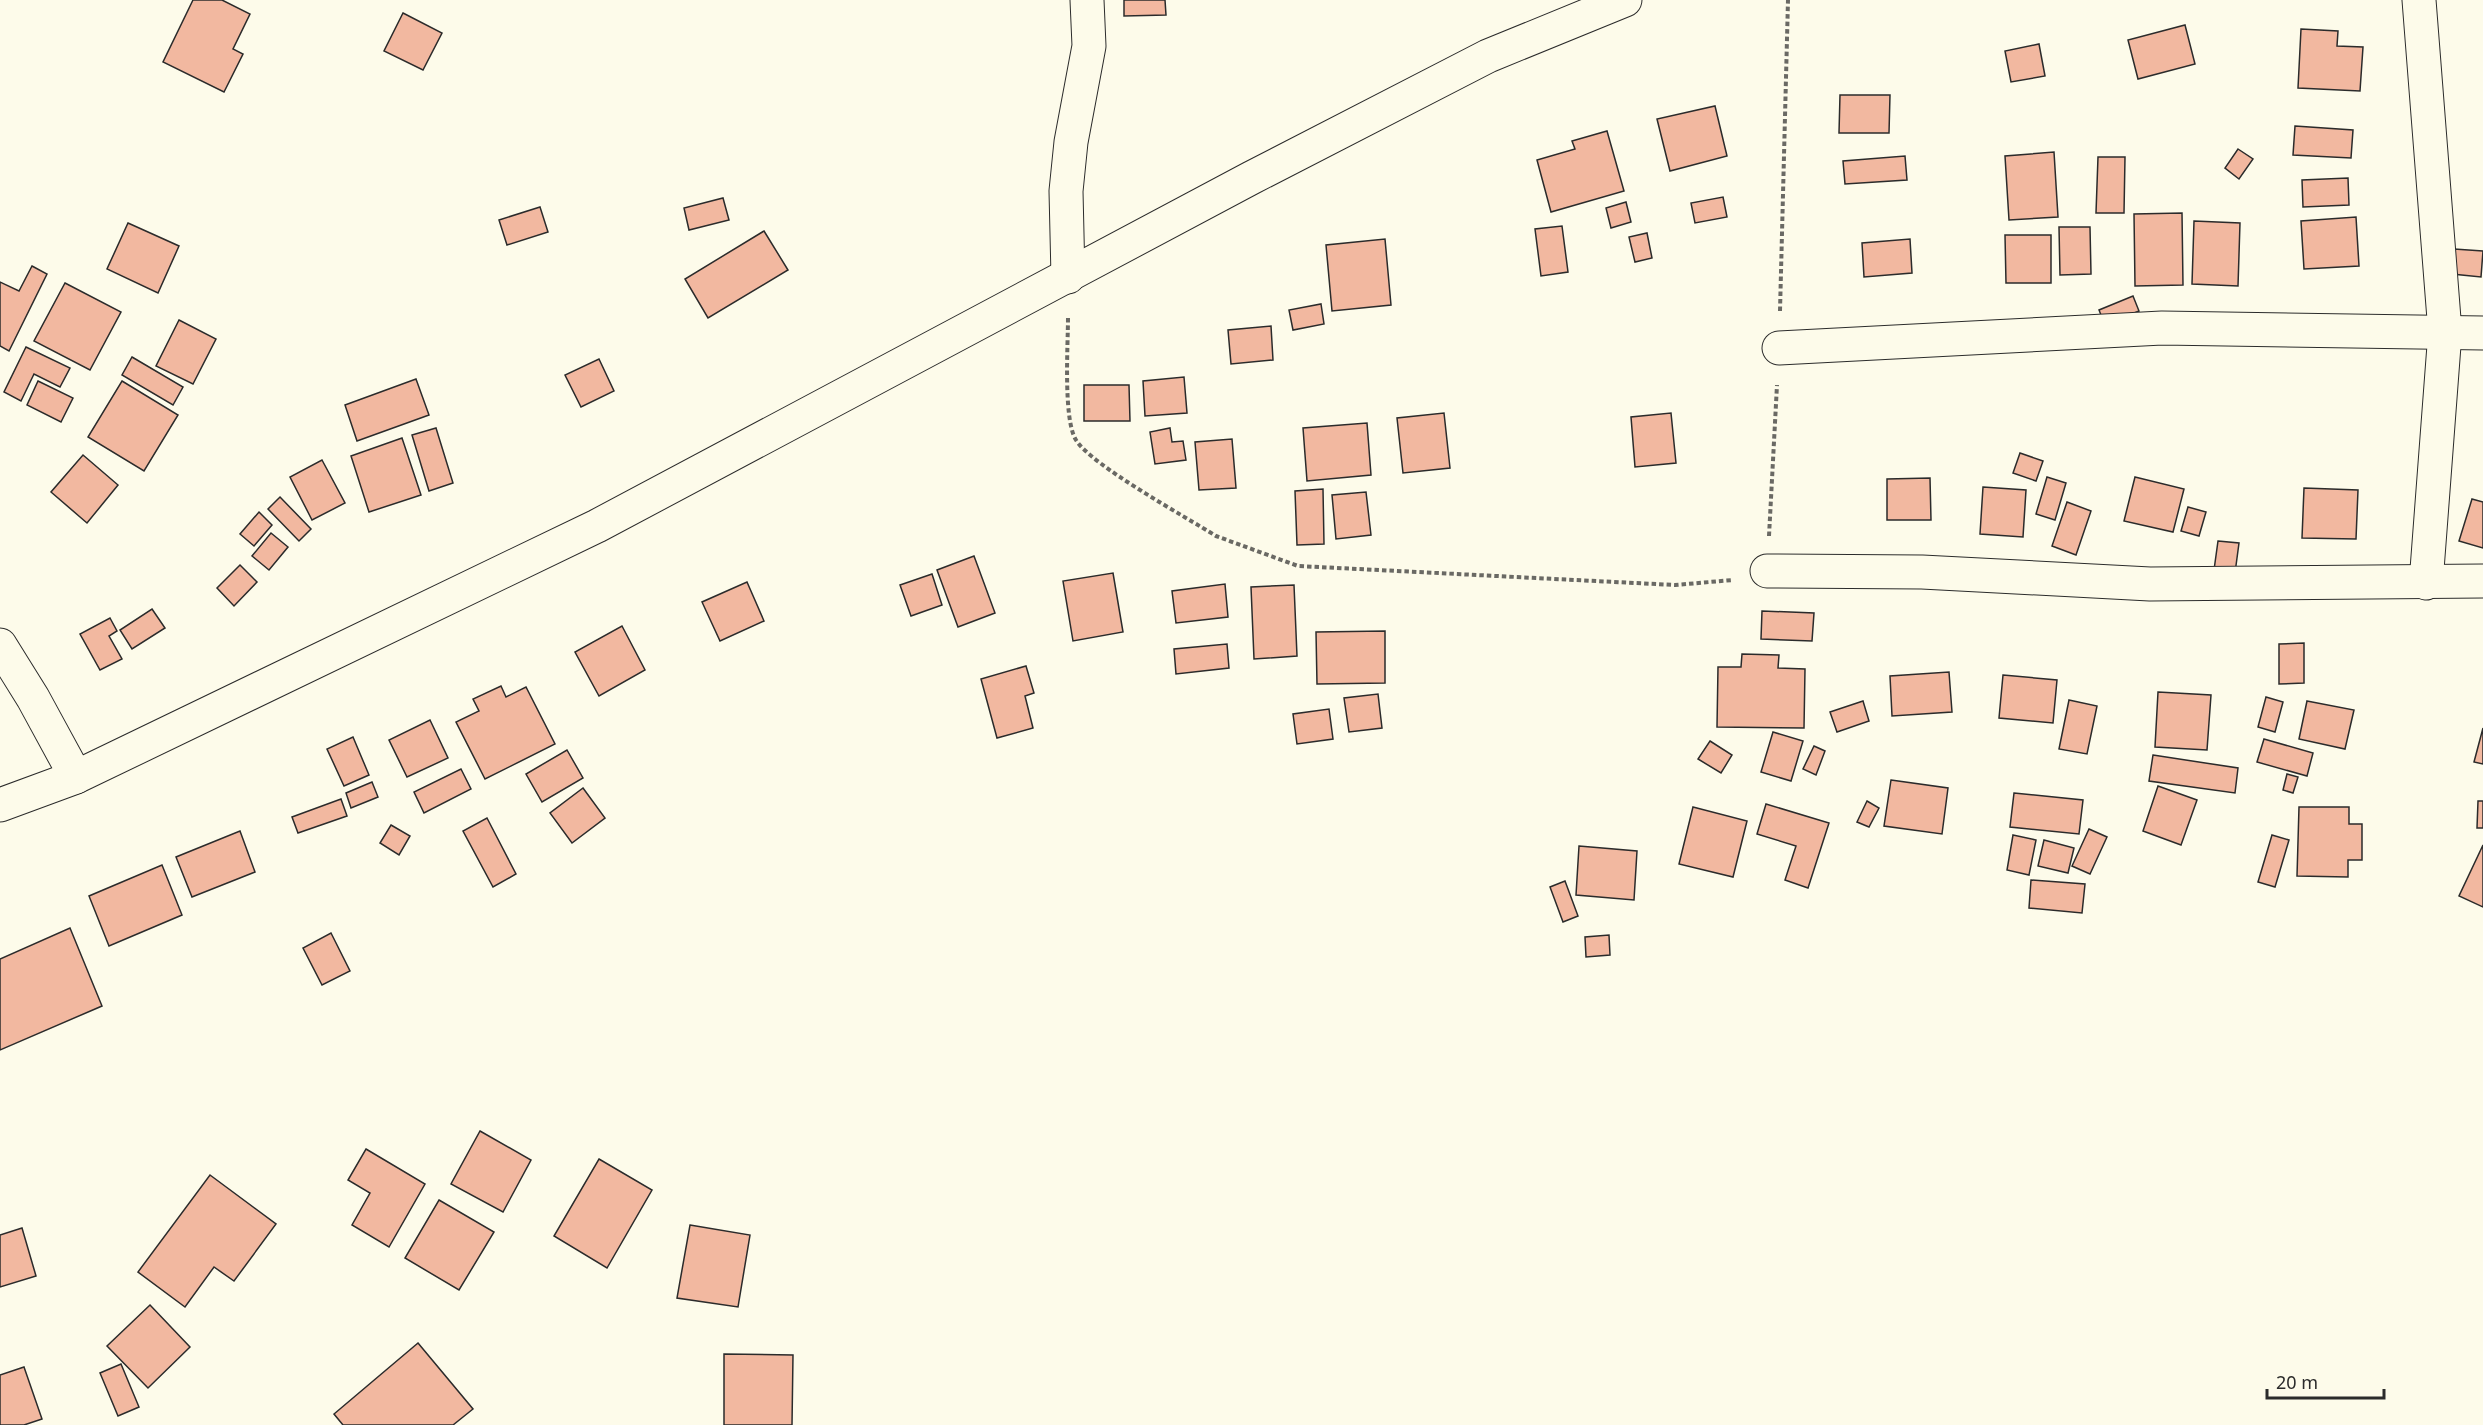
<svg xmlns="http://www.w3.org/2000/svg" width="2483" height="1425" font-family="'Noto Sans',sans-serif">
  <rect width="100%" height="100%" fill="#fdfbea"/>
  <g fill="#f2b8a0" stroke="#2b2b2b" stroke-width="1.5">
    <path d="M193 0H222L250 14 233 49 243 54 224 92 163 62Z"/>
    <path d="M1124 0H1165L1166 15 1124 16Z"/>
    <path d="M403 13 442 33 423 70 384 51Z"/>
    <path d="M2185 25 2195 64 2138 79 2128 40Z"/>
    <path d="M2301 29 2338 31 2337 46 2363 47 2360 91 2298 88Z"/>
    <path d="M2039 44 2045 76 2011 82 2005 51Z"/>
    <path d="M1840 95H1890L1889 133H1839Z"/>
    <path d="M1715 106 1727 156 1670 171 1657 119Z"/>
    <path d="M2295 126 2353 130 2351 158 2293 155Z"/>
    <path d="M1607 131 1624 191 1551 212 1537 160 1575 149 1572 141Z"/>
    <path d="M2238 149 2253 159 2239 179 2225 168Z"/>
    <path d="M2054 152 2058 217 2009 220 2005 156Z"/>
    <path d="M1905 156 1907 180 1845 184 1843 161Z"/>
    <path d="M2098 157H2125L2124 213H2096Z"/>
    <path d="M2348 178 2349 205 2303 207 2302 180Z"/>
    <path d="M1723 197 1727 217 1695 223 1691 203Z"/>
    <path d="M723 198 729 220 689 230 684 208Z"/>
    <path d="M1626 202 1631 222 1611 228 1606 208Z"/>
    <path d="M540 207 548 232 507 245 499 220Z"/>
    <path d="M2182 213 2183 285 2135 286 2134 214Z"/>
    <path d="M2356 217 2359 266 2304 269 2301 221Z"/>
    <path d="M2194 221 2240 223 2238 286 2192 284Z"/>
    <path d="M128 223 179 246 158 293 107 269Z"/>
    <path d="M1562 226 1568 272 1541 276 1535 229Z"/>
    <path d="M2059 227H2090L2091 274 2060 275Z"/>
    <path d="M764 231 788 270 708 318 685 279Z"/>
    <path d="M1647 233 1652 258 1635 262 1629 237Z"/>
    <path d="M2005 235H2051V283H2006Z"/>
    <path d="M1385 239 1391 305 1332 311 1326 245Z"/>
    <path d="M1910 239 1912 273 1864 277 1862 243Z"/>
    <path d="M2454 249 2483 251 2481 277 2452 274Z"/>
    <path d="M32 266 47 274 9 351 0 346V282L19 291Z"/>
    <path d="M65 283 121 312 90 370 34 341Z"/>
    <path d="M2133 296 2139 311 2105 325 2099 310Z"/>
    <path d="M1321 304 1324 324 1293 330 1289 310Z"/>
    <path d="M179 320 216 339 193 384 156 366Z"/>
    <path d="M1271 326 1273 360 1231 364 1228 330Z"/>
    <path d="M26 347 70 368 60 387 34 374 21 401 4 392Z"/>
    <path d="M132 357 183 387 173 405 122 375Z"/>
    <path d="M599 359 614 391 581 407 565 375Z"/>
    <path d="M1184 377 1187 413 1145 416 1143 381Z"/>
    <path d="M416 379 429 415 357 441 345 405Z"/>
    <path d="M38 381 73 398 61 422 27 405Z"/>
    <path d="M122 381 178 415 144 471 88 437Z"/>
    <path d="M1084 385H1129L1130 421H1084Z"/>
    <path d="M1444 413 1450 468 1403 473 1397 418Z"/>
    <path d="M1671 413 1676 463 1635 467 1631 417Z"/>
    <path d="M1367 423 1371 475 1307 481 1303 428Z"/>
    <path d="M436 428 453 483 429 491 412 435Z"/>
    <path d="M1170 428 1172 442 1183 441 1186 460 1155 464 1150 432Z"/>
    <path d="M402 438 421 495 369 512 351 456Z"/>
    <path d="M1232 439 1236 488 1199 490 1195 442Z"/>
    <path d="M2020 453 2043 461 2036 481 2013 473Z"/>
    <path d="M83 455 118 485 87 523 51 492Z"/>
    <path d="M322 460 345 503 312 520 290 477Z"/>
    <path d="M2047 477 2066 483 2055 520 2036 514Z"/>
    <path d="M2135 477 2184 489 2173 532 2124 521Z"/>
    <path d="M1930 478 1931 520H1887V479Z"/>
    <path d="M1983 487 2026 490 2023 537 1980 534Z"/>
    <path d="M2304 488 2358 490 2356 539 2302 538Z"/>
    <path d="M1323 489 1324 544 1297 545 1295 491Z"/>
    <path d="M1366 492 1371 535 1336 539 1332 495Z"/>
    <path d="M280 497 311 529 299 541 268 509Z"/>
    <path d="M2472 499 2483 502V548L2459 541Z"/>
    <path d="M2067 502 2091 511 2076 555 2052 546Z"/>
    <path d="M2188 507 2206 512 2199 536 2181 531Z"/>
    <path d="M259 512 272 525 254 546 240 534Z"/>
    <path d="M271 533 288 547 269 570 252 556Z"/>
    <path d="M2218 541 2239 543 2235 573 2214 570Z"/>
    <path d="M974 556 995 613 958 627 937 570Z"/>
    <path d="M240 565 257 582 234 606 217 588Z"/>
    <path d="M1113 573 1123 632 1073 641 1063 581Z"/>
    <path d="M932 574 942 605 911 616 900 585Z"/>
    <path d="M747 582 764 621 720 641 702 602Z"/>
    <path d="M1225 584 1228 617 1176 623 1172 591Z"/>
    <path d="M1294 585 1297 656 1254 659 1251 587Z"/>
    <path d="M152 609 165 628 132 649 120 630Z"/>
    <path d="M1762 611 1814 613 1812 641 1761 639Z"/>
    <path d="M110 618 117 631 109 636 122 659 100 670 80 634Z"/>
    <path d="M622 626 645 670 599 696 575 652Z"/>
    <path d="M1385 631V683L1317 684 1316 632Z"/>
    <path d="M2304 643V683L2279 684V644Z"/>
    <path d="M1227 644 1229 668 1176 674 1174 649Z"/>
    <path d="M1742 654 1779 655 1778 668 1805 669 1804 728 1717 727 1718 667H1741Z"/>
    <path d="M1026 666 1034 693 1025 696 1033 728 997 738 981 679Z"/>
    <path d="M1949 672 1952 712 1892 716 1890 676Z"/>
    <path d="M2003 675 2057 680 2053 723 1999 718Z"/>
    <path d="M501 686 506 697 526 687 555 744 485 779 456 722 479 711 473 699Z"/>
    <path d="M2158 692 2211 695 2207 750 2155 747Z"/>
    <path d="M1378 694 1382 728 1349 732 1344 698Z"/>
    <path d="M2266 697 2283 702 2275 732 2258 727Z"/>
    <path d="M2069 700 2097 706 2087 754 2059 749Z"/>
    <path d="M1863 701 1869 721 1837 732 1830 712Z"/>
    <path d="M2307 701 2354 710 2345 749 2299 739Z"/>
    <path d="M1329 709 1333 739 1297 744 1293 714Z"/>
    <path d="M430 720 448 758 407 777 389 740Z"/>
    <path d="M2483 728V764L2474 762Z"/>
    <path d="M1773 732 1803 741 1791 781 1761 772Z"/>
    <path d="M353 737 369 775 344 786 327 749Z"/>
    <path d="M2264 739 2313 753 2307 776 2257 762Z"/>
    <path d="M1710 741 1732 755 1721 773 1698 759Z"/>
    <path d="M1814 746 1825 751 1816 775 1803 769Z"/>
    <path d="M567 750 583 778 542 802 526 774Z"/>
    <path d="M2153 755 2238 768 2235 793 2149 781Z"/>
    <path d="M461 769 471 789 424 813 414 792Z"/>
    <path d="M2287 774 2298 777 2293 793 2283 790Z"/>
    <path d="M1891 780 1948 788 1942 834 1884 826Z"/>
    <path d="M372 782 378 797 351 808 346 793Z"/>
    <path d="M2158 786 2197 800 2181 845 2143 831Z"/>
    <path d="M583 788 605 818 572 843 550 813Z"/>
    <path d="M2014 793 2083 800 2079 834 2010 827Z"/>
    <path d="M341 799 347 816 298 833 292 817Z"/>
    <path d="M1867 801 1879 808 1869 827 1857 822Z"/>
    <path d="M2478 801H2483V828H2477Z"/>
    <path d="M1766 804 1829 823 1808 888 1785 880 1796 846 1757 834Z"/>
    <path d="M1693 807 1747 821 1733 877 1679 864Z"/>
    <path d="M2299 807H2349V824H2362V860H2348V877L2297 876Z"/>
    <path d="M487 818 516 874 493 887 463 831Z"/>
    <path d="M391 825 410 836 399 855 380 843Z"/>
    <path d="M2089 829 2107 837 2090 874 2072 866Z"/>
    <path d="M240 831 255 872 192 897 176 857Z"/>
    <path d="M2013 835 2036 840 2029 875 2007 870Z"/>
    <path d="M2272 835 2289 840 2275 887 2258 882Z"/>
    <path d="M2044 840 2074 848 2068 873 2038 866Z"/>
    <path d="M2483 845V907L2459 896Z"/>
    <path d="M1579 846 1637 851 1634 900 1576 895Z"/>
    <path d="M162 865 182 915 109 946 89 896Z"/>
    <path d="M2031 880 2085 884 2082 913 2029 908Z"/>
    <path d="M1565 881 1578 916 1563 922 1550 887Z"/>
    <path d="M70 928 102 1006 0 1050V959Z"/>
    <path d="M331 933 350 971 322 985 303 948Z"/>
    <path d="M1609 935 1610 955 1586 957 1585 937Z"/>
    <path d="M480 1131 531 1160 503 1212 451 1184Z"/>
    <path d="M366 1149 425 1184 389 1247 352 1225 370 1193 348 1180Z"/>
    <path d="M599 1159 652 1190 607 1268 554 1236Z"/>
    <path d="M210 1175 276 1224 234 1281 214 1267 185 1307 138 1272Z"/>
    <path d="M439 1200 494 1232 459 1290 405 1258Z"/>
    <path d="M690 1225 750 1235 738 1307 677 1298Z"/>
    <path d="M22 1228 36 1276 0 1287V1235Z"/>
    <path d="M150 1305 190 1347 148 1388 107 1346Z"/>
    <path d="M418 1343 473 1409 453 1425H343L334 1414Z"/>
    <path d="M724 1354 793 1355 792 1425H724Z"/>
    <path d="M121 1364 139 1407 118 1416 100 1373Z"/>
    <path d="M24 1367 42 1419 24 1425H0V1375Z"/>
  </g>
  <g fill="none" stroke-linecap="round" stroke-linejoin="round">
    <g stroke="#2b2b2b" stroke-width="35">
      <g id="minor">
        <path d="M2419 0 2445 332 2426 583"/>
        <path d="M1068 277 1066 191 1071 142 1089 46 1087 0"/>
        <path d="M1779 348 2162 328 2483 333"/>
        <path d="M1767 571 1922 572 2150 584 2483 581"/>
        <path d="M0 645 33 698 76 777"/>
      </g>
    </g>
    <g stroke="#2b2b2b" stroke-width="35">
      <path id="highway" d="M0 805 76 777 597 526 1251 178 1488 56 1625 0"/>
    </g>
    <g stroke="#6a6964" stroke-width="4" stroke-dasharray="4.5 3" stroke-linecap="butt">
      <path d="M1780 311 1788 0"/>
      <path d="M1068 318C1068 345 1063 419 1076 440 1091 465 1186 517 1216 536L1298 566 1675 585 1733 580"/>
      <path d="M1769 536 1777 385"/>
    </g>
    <use href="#minor" stroke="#fdfbea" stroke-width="33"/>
    <use href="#highway" stroke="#fdfbea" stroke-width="33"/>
  </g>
  <path d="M2267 1389v9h117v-9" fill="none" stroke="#2b2b2b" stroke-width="3"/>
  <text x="2276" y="1389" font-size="18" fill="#2b2b2b" stroke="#fdfbea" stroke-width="4.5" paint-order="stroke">20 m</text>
</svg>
